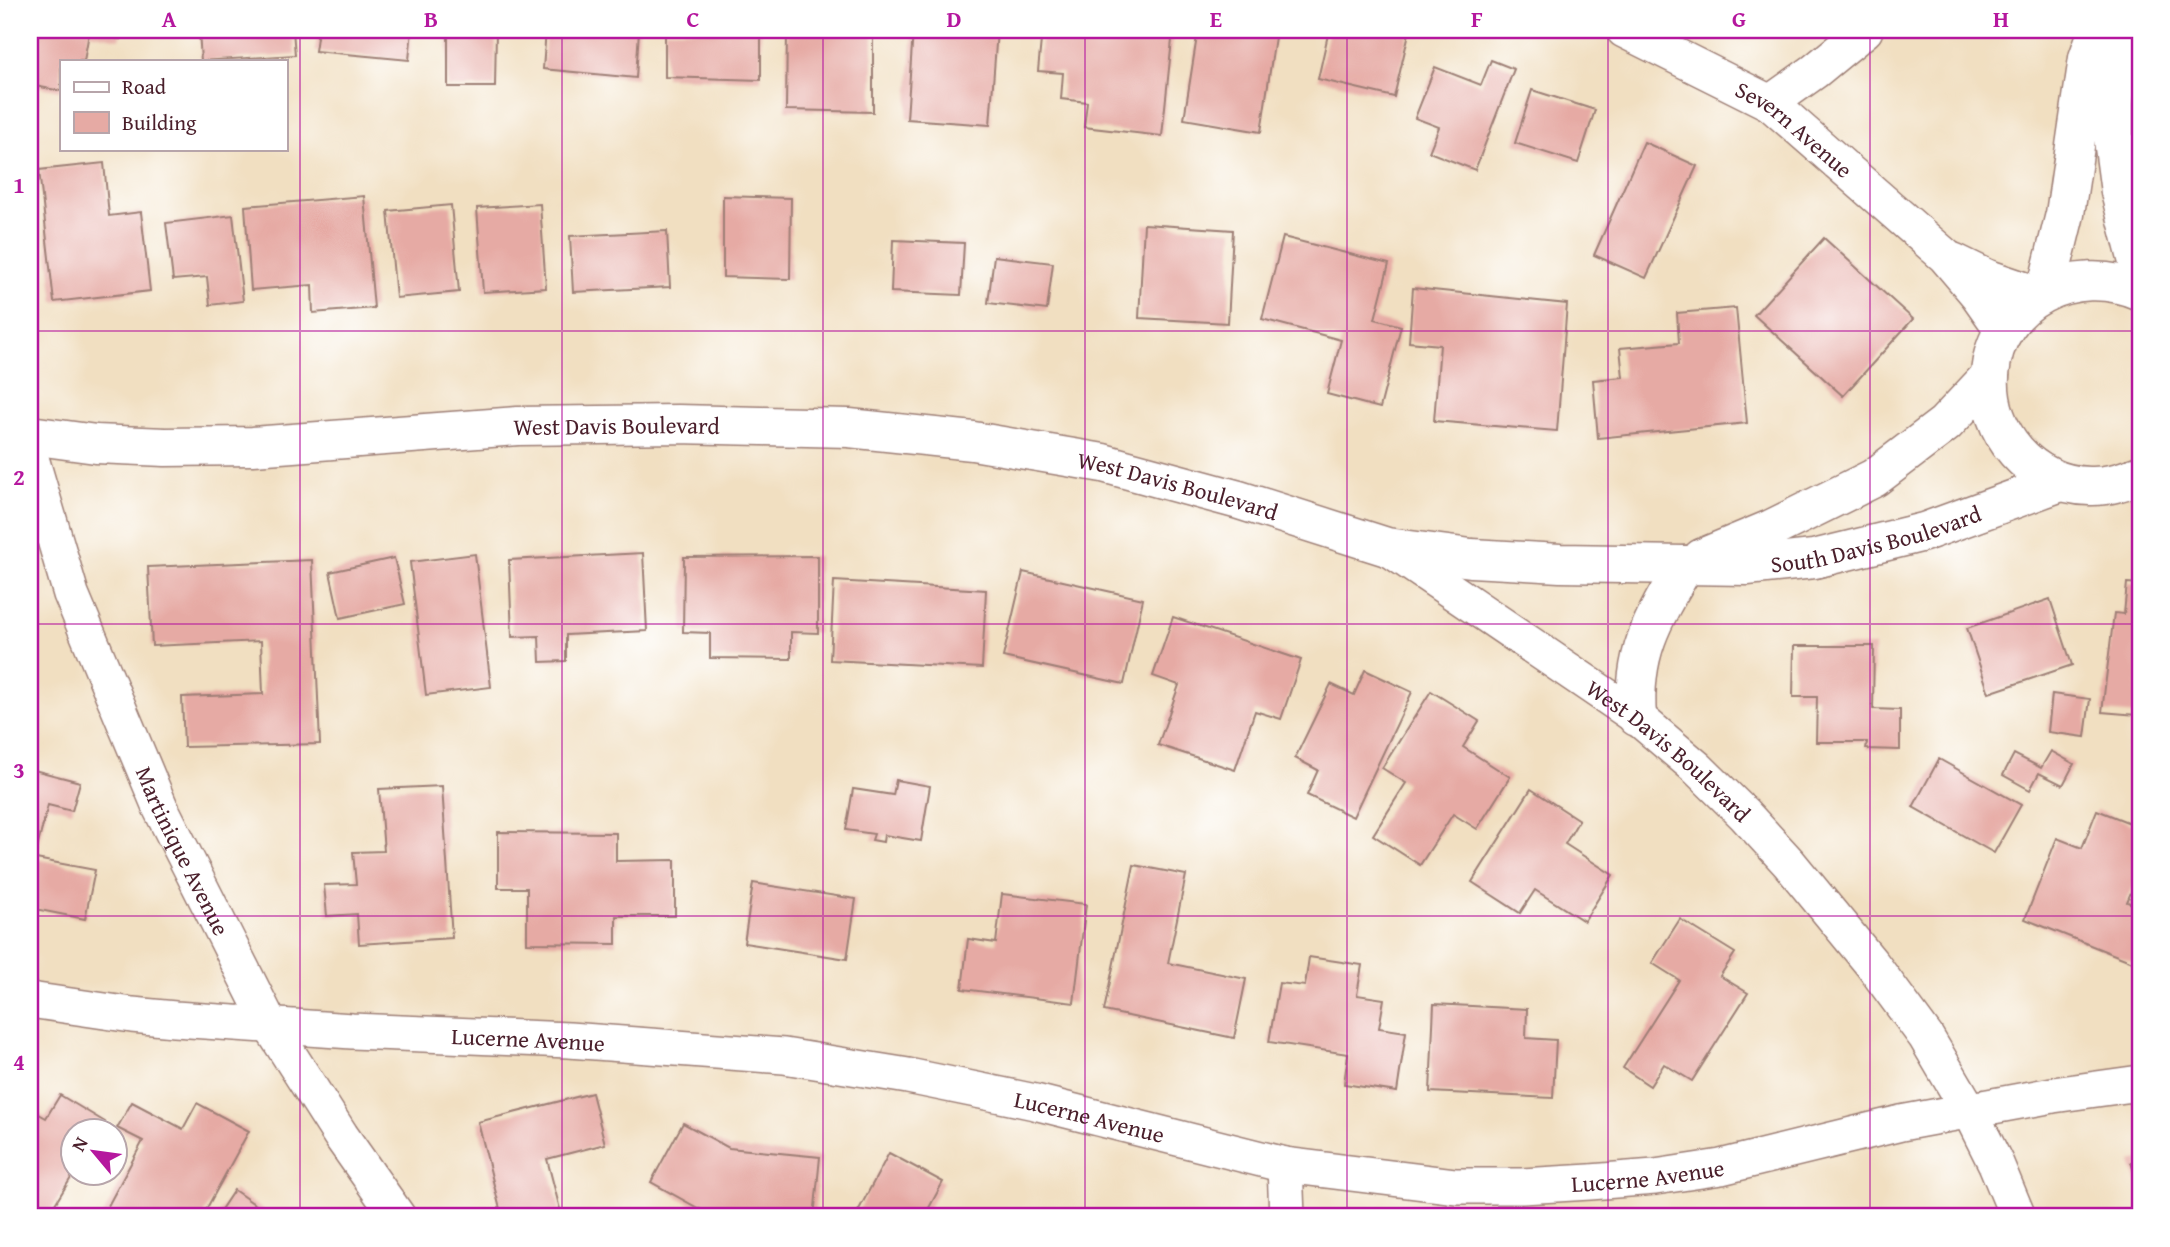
<svg xmlns="http://www.w3.org/2000/svg" width="2170" height="1247" font-family="'Gentium Book Plus',serif">
  <rect width="100%" height="100%" fill="#fff"/>
  <filter id="ink" filterUnits="userSpaceOnUse"><feTurbulence type="fractalNoise" baseFrequency=".0143" numOctaves="2"/><feDisplacementMap in="SourceGraphic" scale="14" xChannelSelector="R" yChannelSelector="G"/><feConvolveMatrix kernelMatrix="1 2 1 2 8 2 1 2 1" color-interpolation-filters="sRGB"/></filter>
  <filter id="wash" filterUnits="userSpaceOnUse"><feTurbulence type="fractalNoise" baseFrequency=".00686" numOctaves="4" result="noise"/><feDisplacementMap in="SourceGraphic" scale="28" xChannelSelector="R" yChannelSelector="G"/><feGaussianBlur stdDeviation="1.57" result="paint"/><feColorMatrix in="noise" values="0 0 0 0 0 0 0 0 0 0 0 0 0 0 0 0 0 1.4 0 .05"/><feComposite in="paint" operator="in"/></filter>
  <g filter="url(#wash)">
    <rect width="100%" height="100%" fill="#f1dfc1"/>
    <g id="blocks">
      <g fill="#e6aaa4">
        <path d="M30 30H121L120 39 89 33 84 61H61V91L30 85Z"/>
        <path d="M199 30H293L295 55 201 61Z"/>
        <path d="M318 30H412L409 60 315 51Z"/>
        <path d="M448 30H496L495 87H448Z"/>
        <path d="M546 30H639L636 78 543 69Z"/>
        <path d="M665 30H761V80L665 77Z"/>
        <path d="M787 30 873 31V112L786 110Z"/>
        <path d="M913 30H997L990 125 907 119Z"/>
        <path d="M1042 30H1173L1162 136 1084 127 1087 102 1061 99 1063 73 1038 71Z"/>
        <path d="M1198 30H1276L1261 132 1184 119Z"/>
        <path d="M1329 30H1396L1409 33 1394 97 1318 79Z"/>
        <path d="M1491 60 1514 69 1475 170 1429 152 1439 127 1415 118 1435 67 1481 85Z"/>
        <path d="M1532 90 1595 110 1578 163 1515 143Z"/>
        <path d="M1644 142 1697 166 1646 278 1594 255Z"/>
        <path d="M104 163 109 216 141 212 150 291 54 302 39 170Z"/>
        <path d="M364 196 374 308 313 313 312 285 251 290 245 206Z"/>
        <path d="M723 196 791 198 790 279 723 277Z"/>
        <path d="M540 204 546 288 483 292 477 208Z"/>
        <path d="M451 205 459 292 396 298 388 211Z"/>
        <path d="M233 215 243 301 210 305 207 277 173 280 166 223Z"/>
        <path d="M1144 224 1233 230 1228 323 1139 318Z"/>
        <path d="M667 231 670 287 573 292 570 236Z"/>
        <path d="M1283 237 1389 264 1375 319 1401 326 1380 408 1327 394 1341 340 1262 319Z"/>
        <path d="M1824 238 1913 319 1843 396 1754 315Z"/>
        <path d="M893 240 964 243 961 295 891 292Z"/>
        <path d="M994 256 1053 263 1047 310 988 303Z"/>
        <path d="M1413 288 1567 304 1557 431 1434 421 1440 345 1409 342Z"/>
        <path d="M1736 308 1747 423 1598 438 1593 380 1623 377 1620 348 1679 343 1677 313Z"/>
        <path d="M643 553 647 631 566 635V661L540 662 539 636 512 637 509 560Z"/>
        <path d="M475 554 491 687 426 695 410 562Z"/>
        <path d="M818 556V633L791 632V659L710 658V633L683 632 684 557Z"/>
        <path d="M394 558 405 604 340 618 330 572Z"/>
        <path d="M312 560 320 744 184 747 182 697 263 694 261 641 152 646 148 567Z"/>
        <path d="M1023 572 1143 599 1124 684 1003 657Z"/>
        <path d="M834 581 986 590 982 668 830 660Z"/>
        <path d="M2127 583 2140 584V691L2137 715 2102 712 2114 613 2124 614Z"/>
        <path d="M2050 599 2072 665 1989 693 1967 628Z"/>
        <path d="M1173 617 1301 660 1281 719 1255 711 1235 770 1158 745 1179 685 1153 676Z"/>
        <path d="M1794 646H1874L1873 709 1900 710V750L1866 749 1867 742H1816L1817 697H1793Z"/>
        <path d="M1365 670 1412 692 1353 817 1307 795 1318 770 1295 758 1331 684 1354 695Z"/>
        <path d="M1431 691 1479 721 1463 747 1510 777 1477 829 1453 814 1420 865 1373 835 1406 783 1382 768Z"/>
        <path d="M2052 694 2090 699 2085 737 2048 732Z"/>
        <path d="M2051 751 2074 764 2063 785 2039 773 2030 790 2003 775 2014 754 2041 768Z"/>
        <path d="M1939 759 2021 805 1994 853 1913 807Z"/>
        <path d="M30 769 80 782 72 811 48 805 33 864 30 863Z"/>
        <path d="M896 780 930 786 921 841 884 835 883 842 872 840 874 834 846 830 853 789 893 795Z"/>
        <path d="M442 786 452 938 359 944 357 914 327 916 324 885 356 884 353 852 384 851 379 789Z"/>
        <path d="M1531 789 1579 820 1565 844 1613 875 1584 921 1535 890 1520 913 1472 882Z"/>
        <path d="M2097 810 2140 827V870L2127 902 2140 907V965L2025 919 2057 838 2082 848Z"/>
        <path d="M498 832 616 833V861L675 860V916H616V944L527 943V888H498Z"/>
        <path d="M36 859 95 870 85 919 30 908V891Z"/>
        <path d="M1134 865 1186 875 1168 963 1246 979 1234 1038 1104 1011Z"/>
        <path d="M753 883 856 899 847 959 744 943Z"/>
        <path d="M1002 894 1086 904 1074 1003 962 989 968 939 996 943Z"/>
        <path d="M1680 919 1735 953 1720 976 1748 993 1692 1081 1664 1064 1650 1086 1623 1068 1679 980 1652 963Z"/>
        <path d="M1309 957 1362 965 1357 995 1384 999 1379 1028 1406 1032 1397 1092 1344 1084 1348 1054 1269 1042 1279 983 1305 986Z"/>
        <path d="M1434 1004 1527 1009 1526 1038 1556 1040 1553 1098 1430 1092Z"/>
        <path d="M592 1093 605 1144 547 1159 562 1217H502L478 1122Z"/>
        <path d="M60 1095 105 1122 99 1132H74V1173L47 1217H30V1109L46 1118Z"/>
        <path d="M132 1102 183 1129 197 1103 249 1131 202 1217H102L143 1141 117 1128Z"/>
        <path d="M683 1123 729 1148 820 1157 814 1217H714L651 1182Z"/>
        <path d="M889 1153 943 1182 924 1217H855Z"/>
        <path d="M2140 1160V1191L2131 1162Z"/>
        <path d="M234 1190 273 1217H216Z"/>
      </g>
    </g>
  </g>
  <g filter="url(#ink)">
    <use href="#blocks" fill-opacity="0" stroke="#9e7f76" stroke-width="2"/>
    <g fill="none" stroke-linecap="round" stroke-linejoin="round">
      <g stroke="#9e7f76" stroke-width="38">
        <g id="minor">
          <path id="s1" d="M1624 30 1770 103 1945 256 1978 295 2004 332"/>
          <path d="M1770 103 1815 71 1865 30"/>
          <path d="M1954 261 1987 277 2040 295"/>
          <path id="s2" d="M30 455 71 594 160 807 270 1025 341 1136 398 1217"/>
          <path id="s3" d="M1387 547 1637 717 1697 768 1744 814 1789 863 1872 964 1926 1037 1969 1110 1996 1164 2018 1217"/>
          <path id="s4" d="M30 1000 132 1015 175 1019 352 1031 569 1040 784 1056 908 1076 1035 1102 1285 1165 1456 1186H1522L1590 1182 1655 1177 1721 1167 1901 1123 2053 1095 2140 1083"/>
          <path d="M1285 1165 1287 1217"/>
        </g>
      </g>
      <g stroke="#9e7f76" stroke-width="41">
        <g id="tertiary">
          <path d="M2118 30 2121 45 2114 103V147L2120 192 2140 270"/>
          <path d="M2046 291 2065 214 2088 58 2098 30"/>
          <path d="M2140 291C2075 262 1995 300 1990 375 1986 432 2031 485 2089 486 2107 487 2123 481 2140 475"/>
          <path id="s5" d="M30 435 96 444 165 447 253 446 518 426 678 424 849 428 973 441 1103 463 1239 500 1387 547 1471 558 1560 563 1747 566 1814 559 1924 532 2061 482"/>
          <path d="M1702 558 1769 530 1874 478 1945 424 1990 376"/>
          <path d="M1637 717C1632 652 1653 619 1685 565"/>
        </g>
      </g>
      <use href="#minor" stroke="#fff" stroke-width="35"/>
      <use href="#tertiary" stroke="#fff" stroke-width="38"/>
    </g>
  </g>
  <path fill="none" stroke="#b5179e" stroke-width="2" stroke-opacity="0.55" d="M300 30V1217M562 30V1217M823 30V1217M1085 30V1217M1347 30V1217M1608 30V1217M1870 30V1217M30 331H2140M30 624H2140M30 916H2140"/>
  <g text-anchor="middle" dominant-baseline="central" stroke-width="5" stroke-linejoin="round" paint-order="stroke">
    <g font-size="23" fill="#4a1f2b" stroke="#fff">
      <text stroke="none"><textPath href="#s1" startOffset="198">Severn Avenue</textPath></text>
      <text stroke="none"><textPath href="#s5" startOffset="588">West Davis Boulevard</textPath></text>
      <text stroke="none"><textPath href="#s5" startOffset="1155">West Davis Boulevard</textPath></text>
      <text stroke="none"><textPath href="#s5" startOffset="1866">South Davis Boulevard</textPath></text>
      <text stroke="none"><textPath href="#s3" startOffset="348">West Davis Boulevard</textPath></text>
      <text stroke="none"><textPath href="#s2" startOffset="425">Martinique Avenue</textPath></text>
      <text stroke="none"><textPath href="#s4" startOffset="500">Lucerne Avenue</textPath></text>
      <text stroke="none"><textPath href="#s4" startOffset="1068">Lucerne Avenue</textPath></text>
      <text stroke="none"><textPath href="#s4" startOffset="1634">Lucerne Avenue</textPath></text>
    </g>
  </g>
  <rect width="2170" height="1247" fill="none" stroke="#fff" stroke-width="77"/>
  <rect x="60" y="60" width="228" height="91" fill="#ffffff" stroke="#b7a5aa" stroke-width="2"/>
  <rect x="74" y="82" width="35" height="10" fill="#ffffff" stroke="#b7a5aa" stroke-width="2"/>
  <text x="122" y="94" font-size="21" fill="#4a1f2b">Road</text>
  <rect x="74" y="112" width="35" height="21" fill="#e6aaa4" stroke="#b7a5aa" stroke-width="2"/>
  <text x="122" y="130" font-size="21" fill="#4a1f2b">Building</text>
  <g transform="translate(94 1152) rotate(299)"><circle r="33" fill="#ffffff" stroke="#b7a5aa" stroke-width="2"/>
  <path d="M0-5L12 26L0 18L-12 26Z" fill="#b5179e"/>
  <text y="-10" font-size="19" font-weight="bold" text-anchor="middle" fill="#4a1f2b">N</text>
  </g>
  <rect x="38" y="38" width="2094" height="1170" fill="none" stroke="#b5179e" stroke-width="2.5"/>
  <g font-size="23" text-anchor="middle" font-weight="bold" fill="#b5179e">
    <text x="169" y="27">A</text>
    <text x="431" y="27">B</text>
    <text x="693" y="27">C</text>
    <text x="954" y="27">D</text>
    <text x="1216" y="27">E</text>
    <text x="1477" y="27">F</text>
    <text x="1739" y="27">G</text>
    <text x="2001" y="27">H</text>
    <text x="19" y="193">1</text>
    <text x="19" y="485">2</text>
    <text x="19" y="778">3</text>
    <text x="19" y="1070">4</text>
  </g>
</svg>
